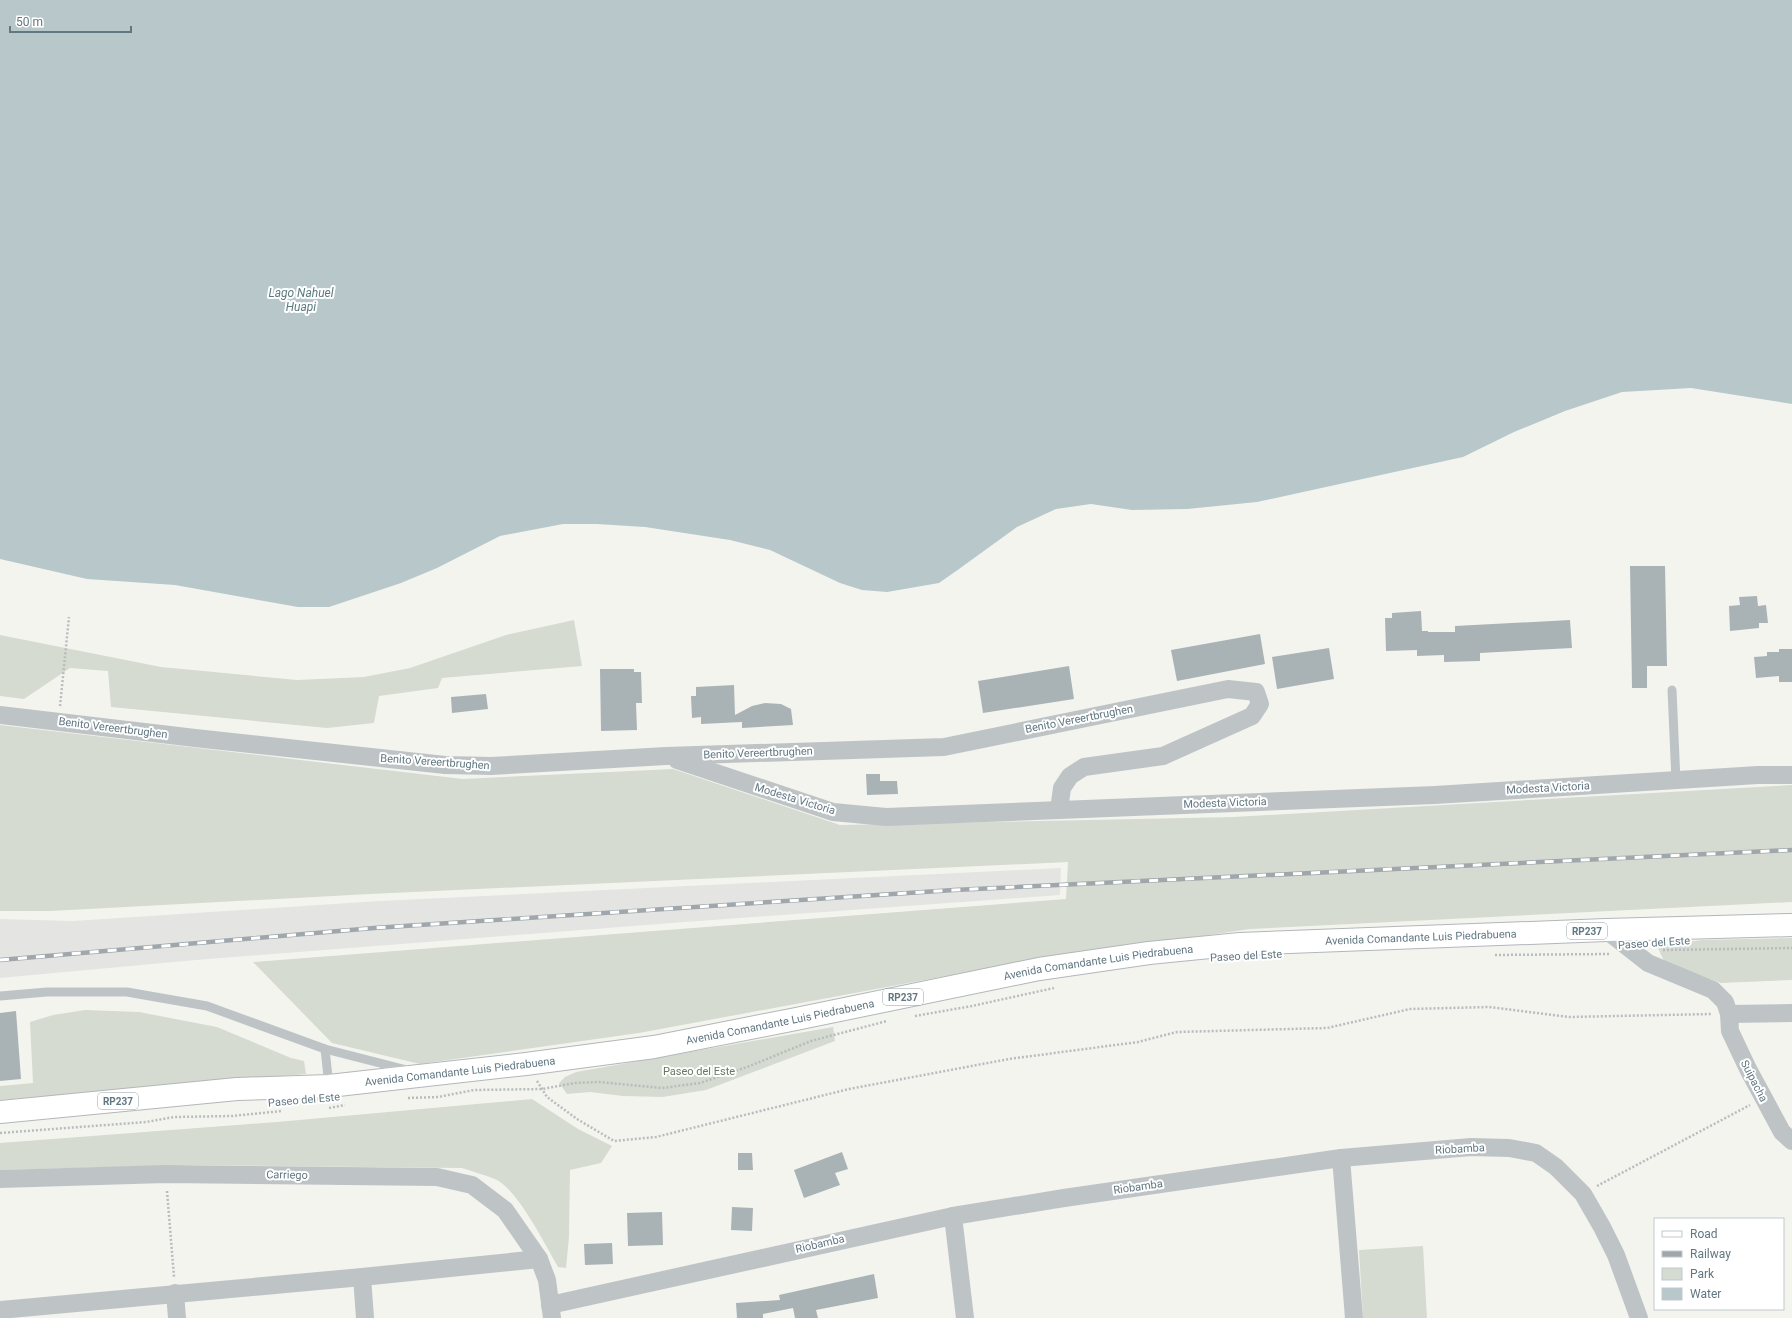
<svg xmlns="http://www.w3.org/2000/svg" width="1792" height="1318" font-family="Roboto,sans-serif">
  <rect width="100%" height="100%" fill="#f4f4ef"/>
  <path fill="#e4e5e3" d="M1061 868 1060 895 672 923 196 960 0 978V919L73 921 379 901Z"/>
  <g fill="#d5dbd0">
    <path d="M574 620 582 666 442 678 438 688 379 696 374 723 327 728 111 707 108 671 70 668 24 699 0 696V635L161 667 297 680 364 677 410 668 506 635Z"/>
    <path d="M0 725 463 779 673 769 840 825 1233 817 1792 785V902L1250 929 1016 963 639 1033 420 1064 332 1043 253 962 1066 899 1068 862 370 894 51 911H0Z"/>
    <path d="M1792 938V980L1721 983 1665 963 1657 946 1702 940Z"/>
    <path d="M85 1010 139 1012 217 1027 291 1058 304 1061 306 1074 0 1100V1086L33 1083 30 1022 53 1015Z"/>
    <path d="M833 1027 835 1041 706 1090 663 1097 623 1096 590 1092 567 1094 559 1083 565 1077 576 1072Z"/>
    <path d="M532 1099 578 1129 612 1146 601 1163 570 1170 569 1237 566 1268 558 1267C546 1246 518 1191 497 1180 486 1175 473 1172 462 1168L196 1165 0 1170V1143L277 1122Z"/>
    <path d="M1423 1246 1427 1318H1363L1359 1250Z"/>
  </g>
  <path fill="#b7c7ca" d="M0 0H1792V404L1691 388 1622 392 1565 411 1514 432 1463 457 1257 502 1187 509 1132 510 1091 504 1056 509 1017 527 959 569 939 583 887 592 862 590 840 583 770 550 730 540 645 527 597 524H563L500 536 437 568 401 583 329 607H298L175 585 87 579 0 559Z"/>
  <g fill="#a9b3b6">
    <path d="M1630 566H1665L1667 666H1647V688H1632Z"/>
    <path d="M1757 596 1758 606 1766 605 1768 623H1759V628L1730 631 1729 606 1740 605 1739 597Z"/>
    <path d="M1421 611 1422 631H1428V632H1455V626L1570 620 1572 648 1480 653V661L1444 662V655L1417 656V650L1386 651 1385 618H1392V613Z"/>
    <path d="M1260 634 1265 664 1177 681 1171 650Z"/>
    <path d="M1329 648 1334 679 1277 689 1272 657Z"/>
    <path d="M1779 649H1792V682H1779V676L1756 678 1754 657 1767 656V652H1779Z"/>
    <path d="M1069 666 1074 699 983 713 978 681Z"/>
    <path d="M600 669H634V672H641L642 703H636L637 730 601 731Z"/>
    <path d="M734 685 735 715 752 706 765 703 781 704 791 709 793 725 742 728V722L701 724V717L692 718 691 696H696V687Z"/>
    <path d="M486 694 488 709 452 713 451 697Z"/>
    <path d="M866 774H880V781H897L898 794 867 795Z"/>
    <path d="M16 1011 21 1079 0 1081V1013Z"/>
    <path d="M842 1152 848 1169 835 1173 840 1185 804 1198 794 1170Z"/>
    <path d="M738 1153H752L753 1170H738Z"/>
    <path d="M732 1207 753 1208 752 1231 731 1230Z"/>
    <path d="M662 1212 663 1245 628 1246 627 1213Z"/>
    <path d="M612 1243 613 1264 585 1265 584 1244Z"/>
    <path d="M874 1274 878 1298 816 1310 818 1318H795L793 1308 763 1314V1318H737L736 1303 780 1300 779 1295Z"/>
  </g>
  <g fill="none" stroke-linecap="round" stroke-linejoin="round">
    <g stroke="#b2b7ba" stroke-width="24">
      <g id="primary">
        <path id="s1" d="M0 1112 237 1089 329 1086 526 1064 654 1047 796 1019 1039 969 1149 953 1240 944 1606 930 1792 925"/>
      </g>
    </g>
    <g stroke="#b8bcbe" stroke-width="2.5" stroke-dasharray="2 2" stroke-linecap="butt">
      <path d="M60 706 69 617"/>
      <path d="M1663 950 1792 948"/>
      <path d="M1495 955 1610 954"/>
      <path d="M915 1016 972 1006 1054 988"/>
      <path d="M537 1081 547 1097 577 1119 614 1141 656 1137 849 1089 1009 1059 1138 1042 1177 1032 1327 1028 1410 1009 1489 1007 1569 1017 1712 1014"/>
      <path d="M408 1098 438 1097 474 1090 542 1089 575 1083 599 1082 662 1088 700 1083 747 1067 811 1041 887 1021"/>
      <path d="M329 1108 345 1105"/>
      <path d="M0 1133 146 1122 174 1117 232 1116 282 1111"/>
      <path d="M1597 1186 1750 1105"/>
      <path d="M167 1191 174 1277"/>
    </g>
    <g stroke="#bec4c6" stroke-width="9">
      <path d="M1672 690 1676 781"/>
      <path d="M0 996 47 992H127L207 1006 325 1049 407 1070"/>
      <path d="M278 1096 295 1099 325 1095 329 1086 325 1049"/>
    </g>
    <g stroke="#bec4c6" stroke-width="18">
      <path d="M0 715 195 738 445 765 491 766 666 756 944 747 1228 689 1256 692 1260 704 1252 716 1163 756 1084 767 1070 776 1062 788 1059 810"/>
      <path d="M677 760 833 812 886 817 1435 795 1758 775H1792"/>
      <path d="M1606 930 1648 963 1713 990 1725 1002 1729 1014 1792 1013"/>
      <path d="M1729 1014 1730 1031 1748 1069 1782 1132 1792 1141"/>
      <path d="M1341 1158 1354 1318"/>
      <path d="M0 1179 166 1174 437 1177 472 1185 505 1210 539 1259 547 1280 552 1318"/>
      <path d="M953 1216 965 1318"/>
      <path d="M362 1277 365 1318"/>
      <path d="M175 1293 177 1318"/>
      <path d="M550 1305 953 1216 1064 1198 1341 1158 1471 1147 1509 1148 1536 1153 1556 1167 1583 1194 1602 1227 1616 1255 1639 1318"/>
      <path d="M0 1310 362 1277 539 1259"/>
    </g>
    <use href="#primary" stroke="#fff" stroke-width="22"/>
    <g stroke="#9fa7ac" stroke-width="4.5">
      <path id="rail" d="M0 960 374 928 954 890 1792 850"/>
    </g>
    <use href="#rail" stroke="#fff" stroke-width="3" stroke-dasharray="9" stroke-linecap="butt"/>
  </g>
  <g text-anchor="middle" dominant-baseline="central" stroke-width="4" stroke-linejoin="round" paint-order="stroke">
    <g fill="#fff" stroke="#90a0a8" stroke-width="1">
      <rect x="1567" y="923" width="40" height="16" rx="3"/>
      <rect x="883" y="989" width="40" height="16" rx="3"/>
      <rect x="98" y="1093" width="40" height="16" rx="3"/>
    </g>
    <g font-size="10" font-weight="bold" fill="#617782">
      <text x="1587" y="931">RP237</text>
      <text x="903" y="997">RP237</text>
      <text x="118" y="1101">RP237</text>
    </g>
    <g font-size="11" fill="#617782" stroke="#fff">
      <text transform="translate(1079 719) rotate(-11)">Benito Vereertbrughen</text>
      <text transform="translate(113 728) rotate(7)">Benito Vereertbrughen</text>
      <text transform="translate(758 753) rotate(-2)">Benito Vereertbrughen</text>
      <text transform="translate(435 762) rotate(4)">Benito Vereertbrughen</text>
      <text transform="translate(1548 788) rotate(-3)">Modesta Victoria</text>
      <text transform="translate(795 799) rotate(17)">Modesta Victoria</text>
      <text transform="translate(1225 803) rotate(-2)">Modesta Victoria</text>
      <text stroke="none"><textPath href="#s1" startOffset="1434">Avenida Comandante Luis Piedrabuena</textPath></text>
      <text transform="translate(1654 943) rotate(-4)">Paseo del Este</text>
      <text transform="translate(1246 956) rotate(-3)">Paseo del Este</text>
      <text stroke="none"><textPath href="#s1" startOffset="1110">Avenida Comandante Luis Piedrabuena</textPath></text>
      <text stroke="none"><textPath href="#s1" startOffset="786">Avenida Comandante Luis Piedrabuena</textPath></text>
      <text stroke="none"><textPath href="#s1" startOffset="462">Avenida Comandante Luis Piedrabuena</textPath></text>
      <text transform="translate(1754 1081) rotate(63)">Suipacha</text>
      <text transform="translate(304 1100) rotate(-5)">Paseo del Este</text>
      <text transform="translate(1460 1149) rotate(-3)">Riobamba</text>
      <text transform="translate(287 1175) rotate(1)">Carriego</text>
      <text transform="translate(1138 1187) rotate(-8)">Riobamba</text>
      <text transform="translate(820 1244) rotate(-13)">Riobamba</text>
    </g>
    <g font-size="11" fill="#687960" stroke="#fff">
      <text x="699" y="1071">Paseo del Este</text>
    </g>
    <g font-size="12" font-style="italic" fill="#5c7b80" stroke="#fff">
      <text x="301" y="293">Lago Nahuel<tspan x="301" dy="14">Huapi</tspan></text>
    </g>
  </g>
  <rect x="1654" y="1218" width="130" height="92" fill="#ffffff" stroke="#c0c9cd"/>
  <rect x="1662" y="1231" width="20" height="6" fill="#ffffff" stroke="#c0c9cd"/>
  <text x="1690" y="1238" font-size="12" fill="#617782">Road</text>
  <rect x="1662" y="1251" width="20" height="6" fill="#9fa7ac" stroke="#c0c9cd"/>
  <text x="1690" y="1258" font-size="12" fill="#617782">Railway</text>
  <rect x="1662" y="1268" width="20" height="12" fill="#d5dbd0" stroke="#c0c9cd"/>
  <text x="1690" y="1278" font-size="12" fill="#617782">Park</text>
  <rect x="1662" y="1288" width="20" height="12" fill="#b7c7ca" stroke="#c0c9cd"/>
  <text x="1690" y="1298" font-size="12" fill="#617782">Water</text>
  <path d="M10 26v6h121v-6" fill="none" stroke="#617782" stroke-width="2"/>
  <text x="16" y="26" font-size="12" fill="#617782" stroke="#ffffff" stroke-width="3" paint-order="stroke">50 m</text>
</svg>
